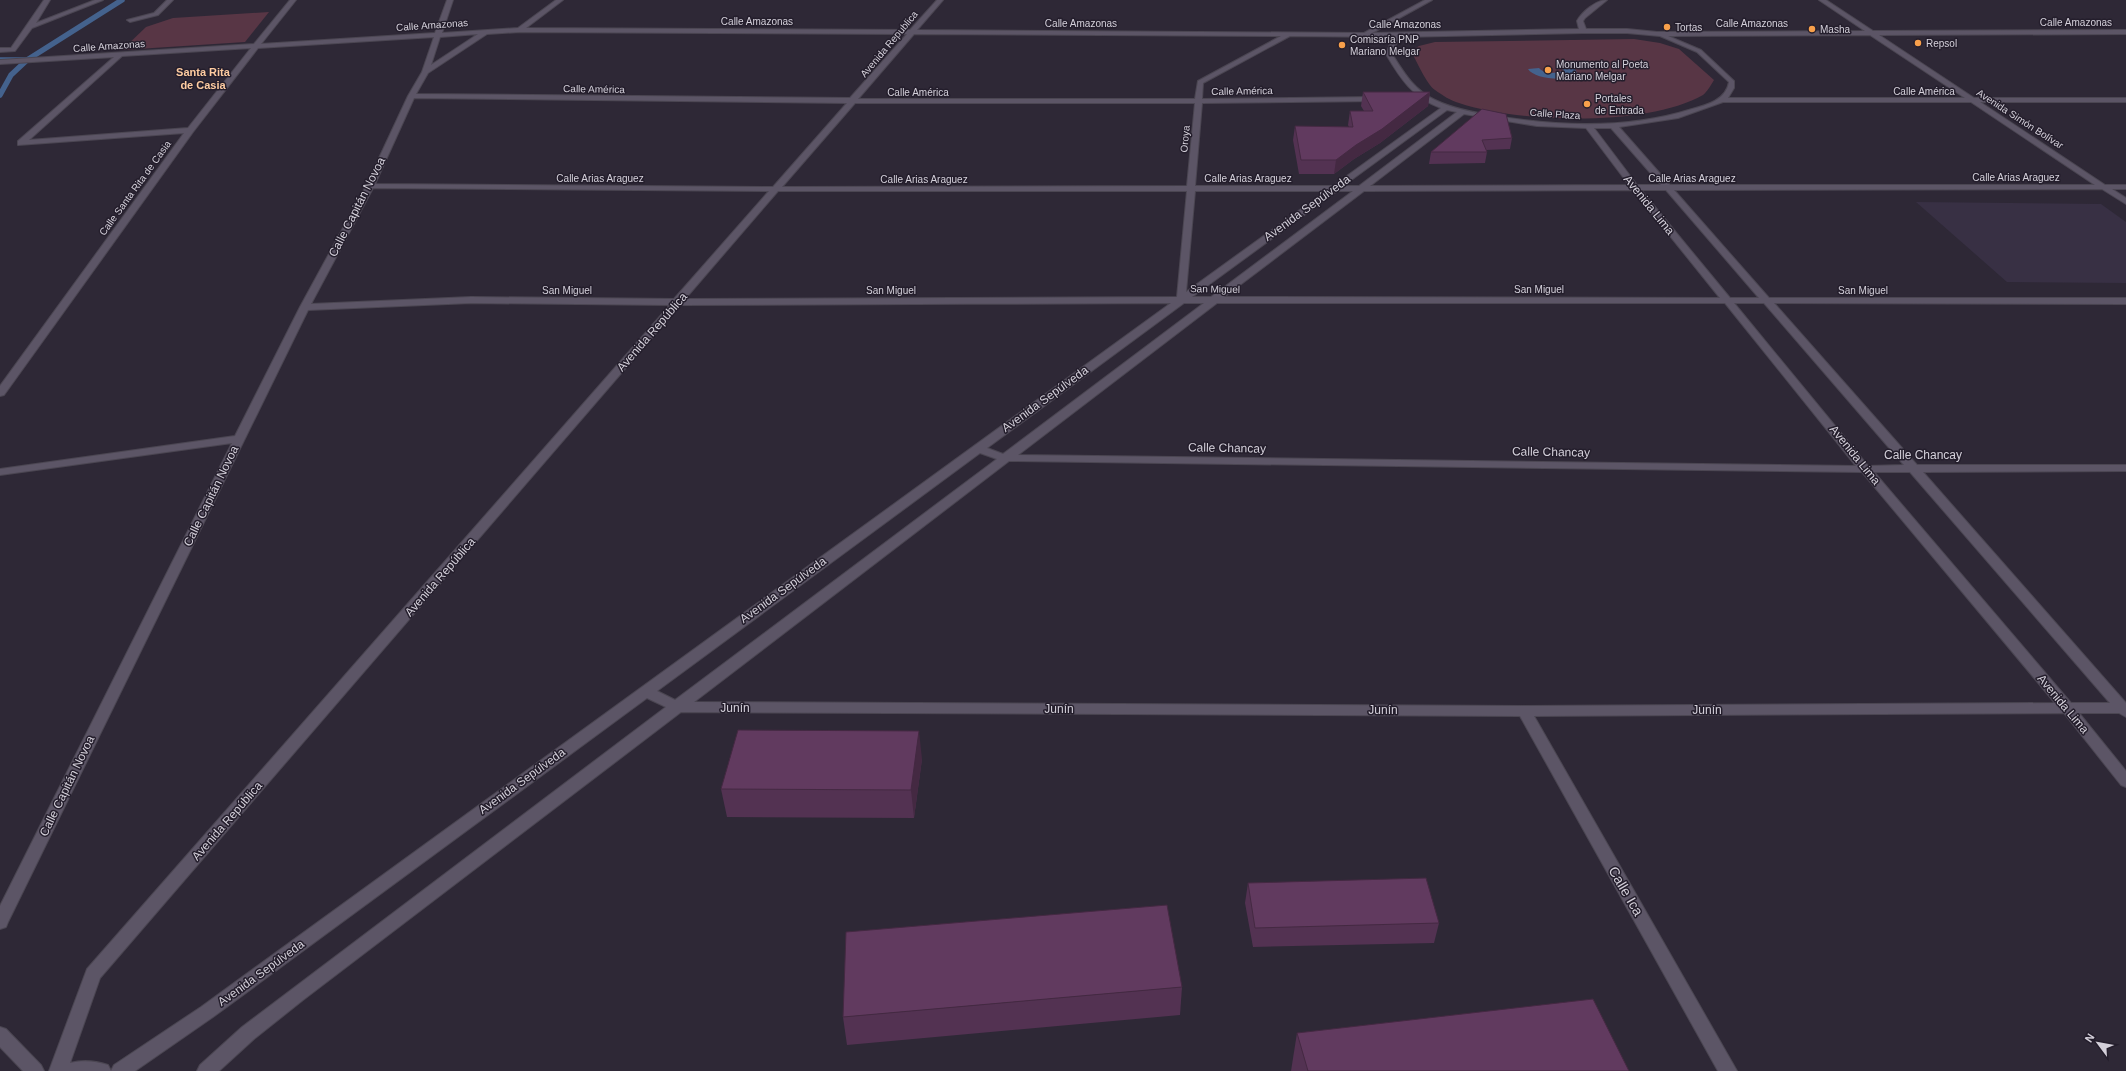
<svg xmlns="http://www.w3.org/2000/svg" width="2126" height="1071" font-family="Arial,sans-serif">
  <rect width="100%" height="100%" fill="#2e2836"/>
  <path fill="#383044" d="M1916 202 2101 204 2126 222V283L2007 282Z"/>
  <g fill="#583645">
    <path d="M269 12 245 42 122 50 146 27 173 18Z"/>
    <path d="M1634 39 1660 43 1679 49 1714 80C1711 85 1707 92 1703 95 1647 127 1519 123 1459 103 1451 101 1442 95 1435 90 1427 85 1416 60 1411 51L1419 46 1435 42Z"/>
  </g>
  <path fill="#44628d" d="M1539 68C1545 75 1556 73 1564 71L1562 69H1575L1577 73C1569 83 1534 79 1528 69Z"/>
  <g fill="none" stroke-linecap="round" stroke-linejoin="round">
    <g stroke="#44628d" stroke-width="5.5">
      <path d="M0 60H27L11 75 0 95"/>
      <path d="M27 60 122 0"/>
    </g>
    <g stroke="#4b4652" stroke-width="2">
      <g id="minor">
        <path d="M44 0H50L36 23 95 0H103L32 28 15 51 0 52V48H11Z"/>
        <path d="M167 0H173L158 15 130 22 127 20 154 13Z"/>
        <path d="M290 0H296L261 44 435 33 447 0H453L442 33 518 28 556 0H563L526 28 910 30 937 0H943L917 30 1364 33 1425 0H1432L1372 33 1579 29 1577 21C1582 12 1596 0 1607 0L1585 18 1583 21 1586 29H1627L1657 32 1865 31 1819 0H1826L1873 31 2126 30V34L1879 35 1974 98H2126V102H1980L2105 185H2126V189H2112L2126 198V204L2102 189 1674 190 1769 298H2126V304L1774 303 1917 465H2126V471L1923 472 2126 703V717L2119 713H2079L2126 771V787L2121 785 2064 713 1534 716 1737 1071H1718L1520 716 681 712 303 1000 254 1039 219 1071H197L200 1065 242 1027 666 707 647 698 213 1017 135 1071H49L87 969 670 305 471 303 308 310 8 922 6 927 0 929V906L232 443 0 475V469L235 436 300 307 366 186 408 96 422 72 434 37 258 48 193 132 4 395 0 396V386L184 133 18 145V141L114 57 0 64V60L254 44ZM520 32 907 34 850 98 416 94 428 73 487 34ZM1583 33H1627L1660 36 1697 52 1729 82C1726 100 1707 105 1692 109 1629 129 1561 127 1496 116 1475 113 1454 109 1435 100 1414 90 1404 73 1392 54L1399 37ZM478 34 431 65 440 37ZM914 34 1281 36 1198 81 1195 99H858ZM1870 35 1965 98H1728L1734 88V81L1701 50 1668 36ZM1290 36 1393 37 1386 54C1400 78 1413 98 1441 108L1333 186H1195L1202 103 1377 101 1380 99 1377 97 1202 99 1203 83ZM251 48 188 128 29 140 122 56ZM414 98 847 103 773 187 375 184ZM1723 102H1971L2095 185H1670L1619 127 1678 118ZM855 103H1195L1187 186 782 187ZM1447 110 1457 112 1359 186H1343ZM1464 114 1537 126 1586 128 1629 185 1370 186ZM1594 128H1611L1661 185H1637ZM373 188 769 191 674 299 471 297 311 304ZM1633 190 1720 298 1224 297 1364 191ZM1641 190H1666L1759 298H1730ZM778 191H1187L1177 297 685 299ZM1195 191H1326L1186 292ZM1337 191H1353L1211 297H1192ZM1171 303 201 1007 114 1065 111 1071 108 1065C96 1061 82 1060 70 1063L100 978 680 305ZM1184 303H1204L1003 454 987 448ZM1217 303H1725L1856 466 1018 455ZM1734 303H1764L1904 465 1868 466ZM980 453 997 459 675 700 657 691ZM1009 461 1862 472 2055 703 1524 706 694 702ZM1874 472H1910L2110 703H2071Z"/>
        <path d="M0 1027 6 1029 41 1065 44 1071H23L0 1047Z"/>
      </g>
    </g>
    <use href="#minor" fill="#5c5566" fill-rule="evenodd"/>
  </g>
  <g fill="#533252">
    <path d="M1363 92H1430L1428 106 1380 143 1354 159 1334 174H1299L1293 140 1295 126 1349 127 1348 125 1350 111H1364L1361 106Z"/>
    <path d="M1482 109 1512 138 1510 149 1486 150 1487 152 1485 163 1429 164 1431 152Z"/>
    <path d="M922 759 914 818 727 817 721 789Z"/>
    <path d="M1248 883 1439 923 1434 943 1253 947 1245 903Z"/>
    <path d="M1182 987 1180 1015 847 1045 843 1017Z"/>
    <path d="M1297 1033 1629 1071H1291Z"/>
  </g>
  <g fill="#442942">
    <path d="M1430 92 1428 106 1380 143 1354 159 1334 174 1336 160 1356 145Z"/>
    <path d="M919 731 922 759 914 818 911 790Z"/>
  </g>
  <g fill="#613a5f" stroke="#442942">
    <path d="M1363 92H1430L1382 129 1356 145 1336 160H1301L1295 126 1353 127 1350 111H1373Z"/>
    <path d="M1482 109 1506 114 1512 138 1482 140 1487 152H1431Z"/>
    <path d="M738 730 919 731 911 790 721 789Z"/>
    <path d="M1426 878 1439 923 1255 928 1248 883Z"/>
    <path d="M1167 905 1182 987 843 1017 846 932Z"/>
    <path d="M1593 999 1629 1071H1308L1297 1033Z"/>
  </g>
  <g fill="#f8a04b" stroke="#241e2c" stroke-width="1.5">
    <circle cx="1667" cy="27" r="4"/>
    <circle cx="1812" cy="29" r="4"/>
    <circle cx="1918" cy="43" r="4"/>
    <circle cx="1342" cy="45" r="4"/>
    <circle cx="1548" cy="70" r="4"/>
    <circle cx="1587" cy="104" r="4"/>
  </g>
  <g text-anchor="middle" dominant-baseline="central" stroke-width="3" stroke-linejoin="round" paint-order="stroke">
    <g font-size="10" fill="#d4d0da" stroke="#241e2c">
      <text x="757" y="21">Calle Amazonas</text>
      <text x="2076" y="22">Calle Amazonas</text>
      <text x="1081" y="23">Calle Amazonas</text>
      <text x="1752" y="23">Calle Amazonas</text>
      <text x="1405" y="24">Calle Amazonas</text>
      <text transform="translate(432 25) rotate(-4)">Calle Amazonas</text>
      <text transform="translate(889 44) rotate(-50)">Avenida Republica</text>
      <text transform="translate(109 46) rotate(-4)">Calle Amazonas</text>
      <text transform="translate(594 89) rotate(1)">Calle América</text>
      <text transform="translate(1242 91) rotate(-1)">Calle América</text>
      <text x="1924" y="91">Calle América</text>
      <text x="918" y="92">Calle América</text>
      <text transform="translate(1555 114) rotate(4)">Calle Plaza</text>
      <text transform="translate(2020 119) rotate(33)">Avenida Simón Bolívar</text>
      <text transform="translate(1185 139) rotate(-85)">Oroya</text>
      <text x="2016" y="177">Calle Arias Araguez</text>
      <text x="600" y="178">Calle Arias Araguez</text>
      <text x="1248" y="178">Calle Arias Araguez</text>
      <text x="1692" y="178">Calle Arias Araguez</text>
      <text x="924" y="179">Calle Arias Araguez</text>
      <text transform="translate(135 188) rotate(-54)">Calle Santa Rita de Casia</text>
      <text transform="translate(1215 289) rotate(1)">San Miguel</text>
      <text x="1539" y="289">San Miguel</text>
      <text x="567" y="290">San Miguel</text>
      <text x="891" y="290">San Miguel</text>
      <text x="1863" y="290">San Miguel</text>
    </g>
    <g font-size="10" fill="#d4d0da" stroke="#241e2c" text-anchor="start">
      <text x="1675" y="27">Tortas</text>
      <text x="1820" y="29">Masha</text>
      <text x="1350" y="39">Comisaría PNP<tspan x="1350" dy="12">Mariano Melgar</tspan></text>
      <text x="1926" y="43">Repsol</text>
      <text x="1556" y="64">Monumento al Poeta<tspan x="1556" dy="12">Mariano Melgar</tspan></text>
      <text x="1595" y="98">Portales<tspan x="1595" dy="12">de Entrada</tspan></text>
    </g>
    <g font-size="11" font-weight="bold" fill="#fecca1" stroke="#241e2c">
      <text x="203" y="72">Santa Rita<tspan x="203" dy="13">de Casia</tspan></text>
    </g>
    <g font-size="12" fill="#d4d0da" stroke="#241e2c">
      <text transform="translate(1649 205) rotate(51)">Avenida Lima</text>
      <text transform="translate(357 207) rotate(-63)">Calle Capitán Novoa</text>
      <text transform="translate(1307 208) rotate(-36)">Avenida Sepúlveda</text>
      <text transform="translate(652 332) rotate(-49)">Avenida República</text>
      <text transform="translate(1045 399) rotate(-36)">Avenida Sepúlveda</text>
      <text transform="translate(1227 448) rotate(1)">Calle Chancay</text>
      <text transform="translate(1551 452) rotate(1)">Calle Chancay</text>
      <text transform="translate(1855 455) rotate(51)">Avenida Lima</text>
      <text x="1923" y="455">Calle Chancay</text>
      <text transform="translate(211 496) rotate(-64)">Calle Capitán Novoa</text>
      <text transform="translate(440 577) rotate(-49)">Avenida República</text>
      <text transform="translate(783 590) rotate(-36)">Avenida Sepúlveda</text>
      <text transform="translate(2063 704) rotate(50)">Avenida Lima</text>
      <text x="735" y="708">Junín</text>
      <text x="1059" y="709">Junín</text>
      <text x="1383" y="710">Junín</text>
      <text x="1707" y="710">Junín</text>
      <text transform="translate(522 781) rotate(-36)">Avenida Sepúlveda</text>
      <text transform="translate(67 786) rotate(-64)">Calle Capitán Novoa</text>
      <text transform="translate(227 821) rotate(-49)">Avenida República</text>
      <text transform="translate(261 973) rotate(-36)">Avenida Sepúlveda</text>
    </g>
    <g font-size="14" fill="#d4d0da" stroke="#241e2c">
      <text transform="translate(1626 891) rotate(60)">Calle Ica</text>
    </g>
  </g>
  <g transform="translate(2098 1043) rotate(302)" stroke="#241e2c" stroke-width="3" paint-order="stroke">
  <path d="M0-3L7 15L0 10L-7 15Z" fill="#d4d0da"/>
  <text y="-6" font-size="11" font-weight="bold" text-anchor="middle" fill="#d4d0da">N</text>
  </g>
</svg>
